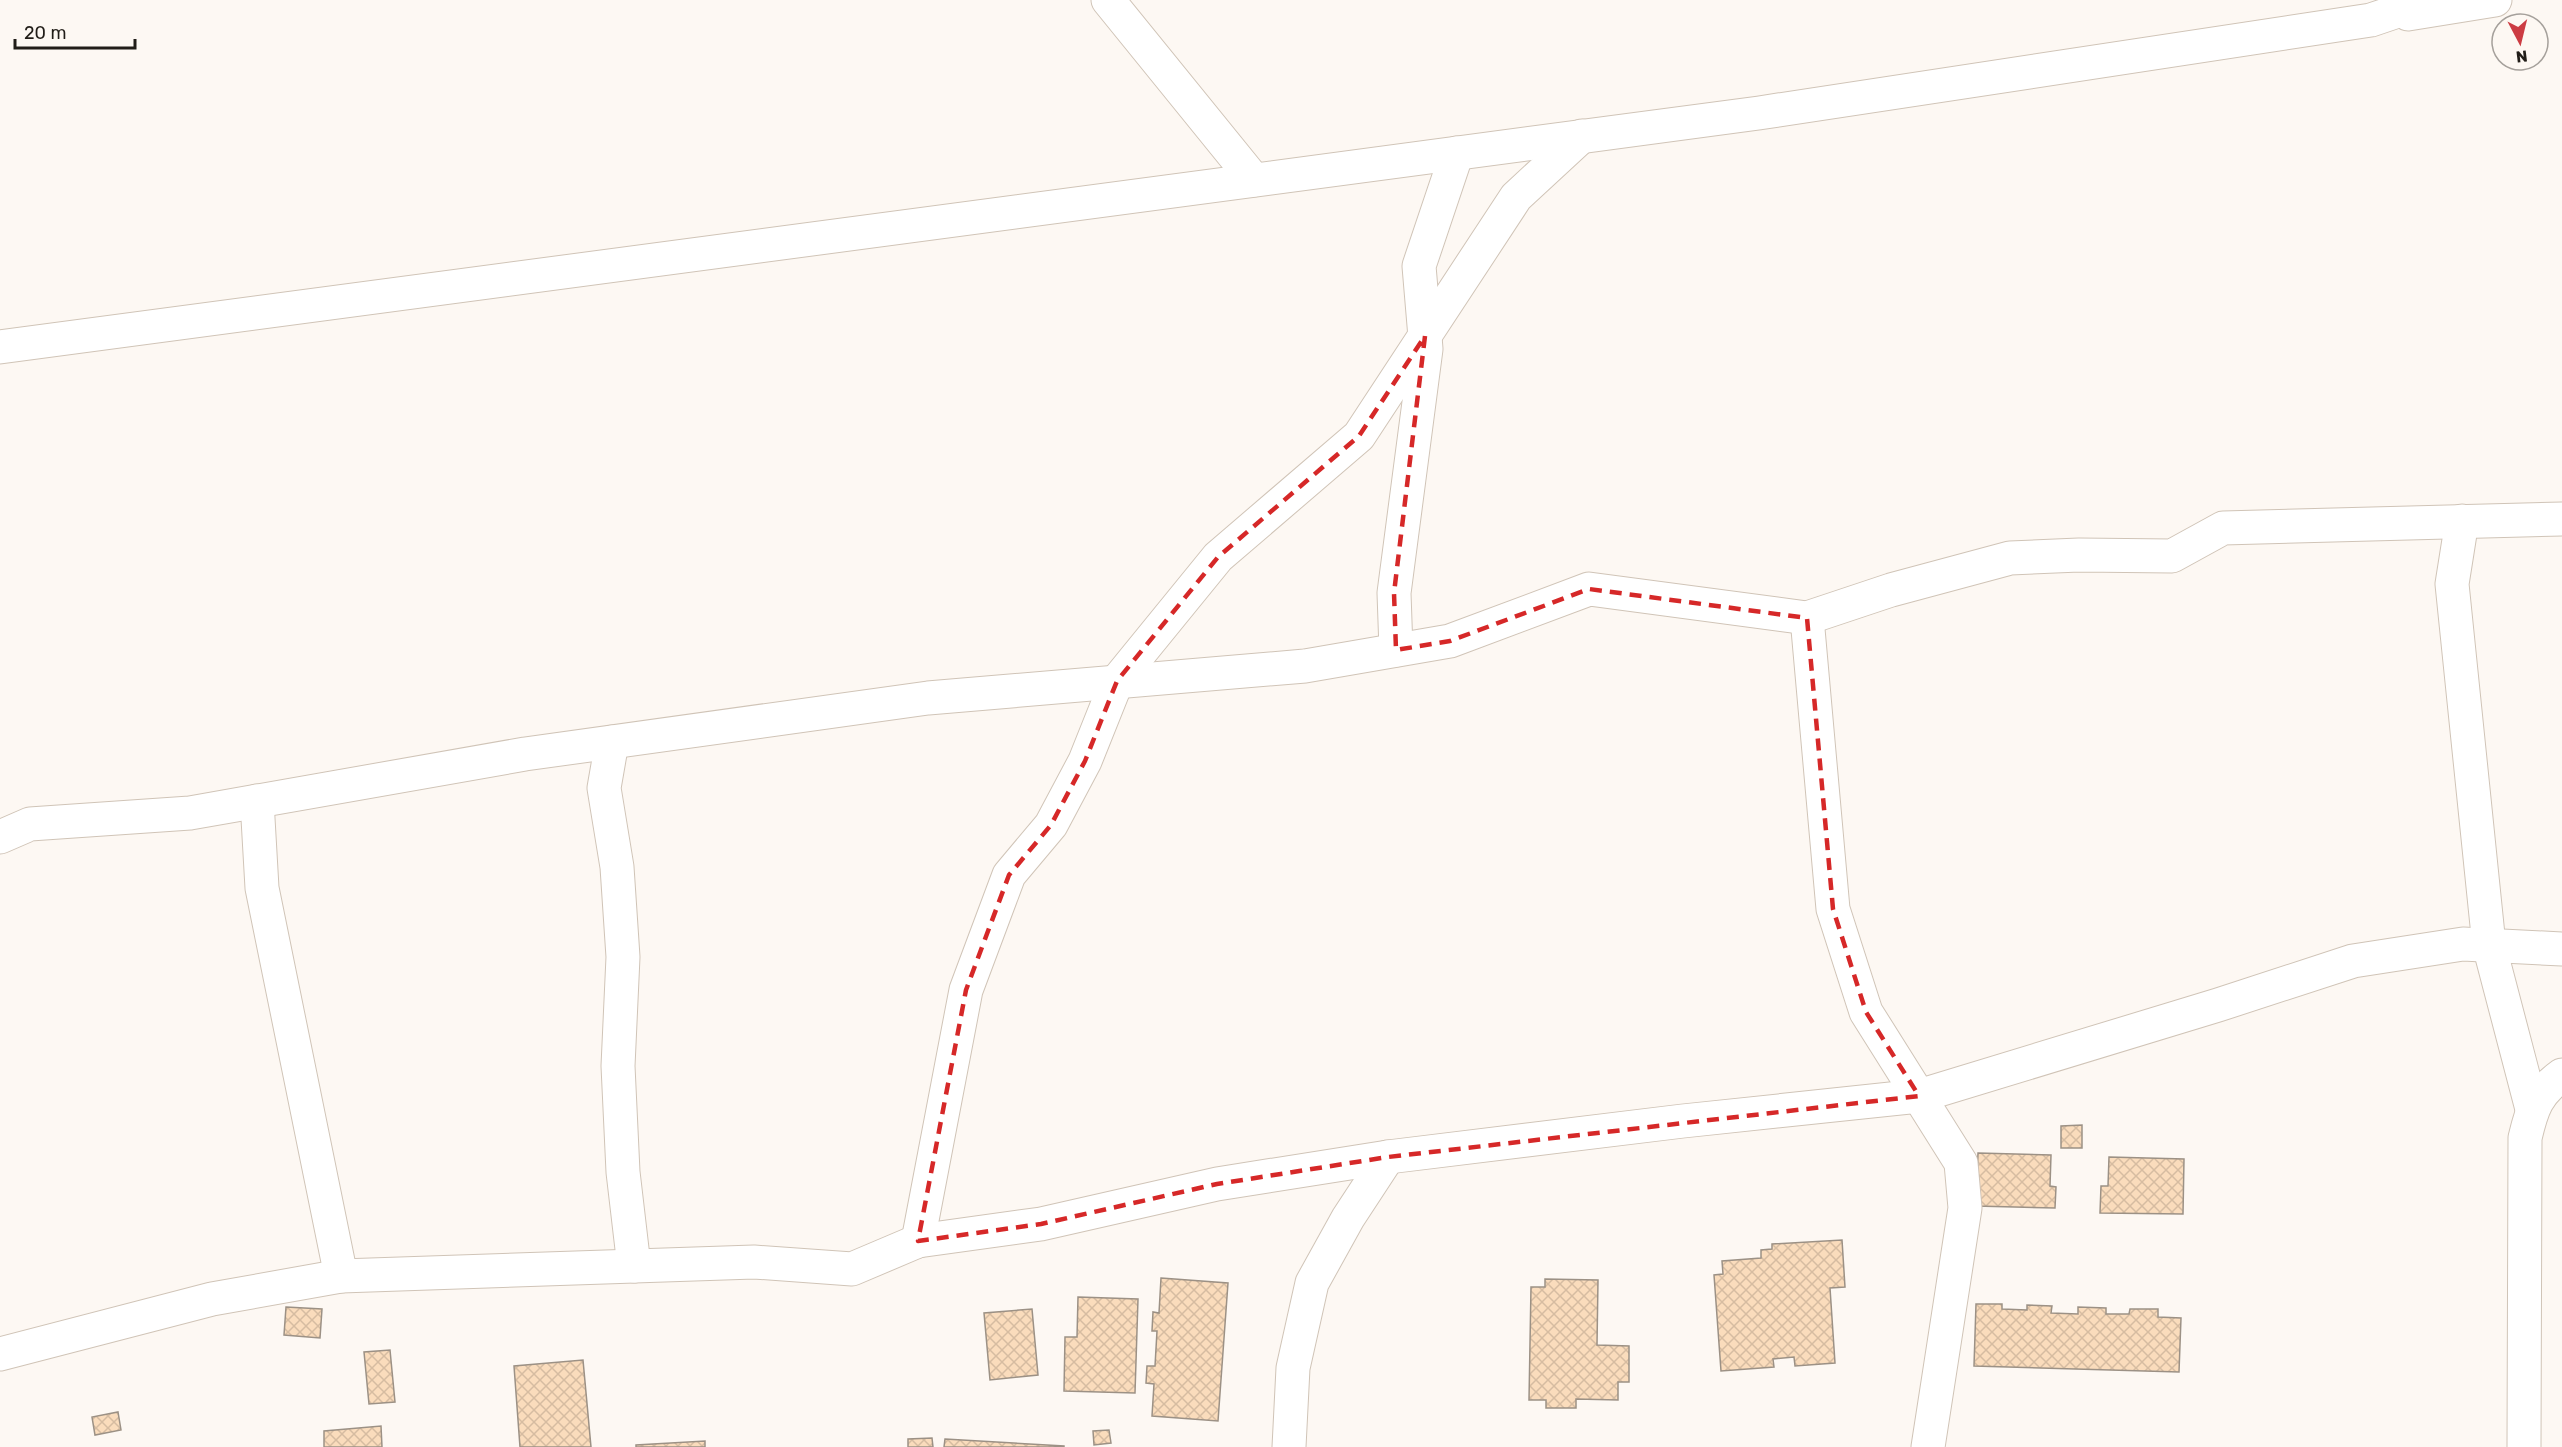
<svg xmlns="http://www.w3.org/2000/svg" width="2562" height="1447" font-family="Rubik,sans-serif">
  <defs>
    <pattern id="building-cross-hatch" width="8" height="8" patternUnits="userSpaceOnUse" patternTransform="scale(1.5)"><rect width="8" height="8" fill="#fadcbc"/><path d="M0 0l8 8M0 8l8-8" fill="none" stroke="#d6bca1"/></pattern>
  </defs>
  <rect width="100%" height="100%" fill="#fdf8f3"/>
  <g fill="url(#building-cross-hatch)" stroke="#9c9185" stroke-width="1.5">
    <path d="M2082 1125V1148H2061V1126Z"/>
    <path d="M1978 1153 2051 1155 2050 1186 2056 1187 2055 1208 1976 1206Z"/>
    <path d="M2109 1157 2184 1159 2183 1214 2100 1213 2101 1186H2108Z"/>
    <path d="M1842 1240 1845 1287 1830 1288 1835 1363 1795 1366 1794 1357 1773 1359 1774 1367 1721 1371 1714 1275 1723 1274 1722 1261 1761 1258V1250L1772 1249V1244Z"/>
    <path d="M1161 1278 1228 1283 1218 1421 1152 1416 1154 1384 1146 1383 1147 1366H1155L1157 1331H1152L1153 1312 1159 1313Z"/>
    <path d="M1545 1279 1598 1280 1597 1345 1629 1346V1382H1618V1400L1576 1399V1408H1546V1400H1529L1531 1287H1545Z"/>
    <path d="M1078 1297 1138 1299 1135 1393 1064 1391 1065 1337H1077Z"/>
    <path d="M1976 1304H2002V1309L2027 1310V1305L2052 1306 2051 1313 2078 1314V1307L2106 1308V1314H2129L2130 1309H2158V1317L2181 1318 2179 1372 1974 1366Z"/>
    <path d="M286 1307 322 1309 320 1338 284 1335Z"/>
    <path d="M1032 1309 1038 1375 990 1380 984 1313Z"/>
    <path d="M390 1350 395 1402 369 1404 364 1352Z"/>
    <path d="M583 1360 591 1447H520L514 1366Z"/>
    <path d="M118 1412 121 1430 95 1435 92 1417Z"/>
    <path d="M381 1426 382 1447H324V1431Z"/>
    <path d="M1109 1430 1111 1443 1094 1445 1093 1431Z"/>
    <path d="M932 1438 933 1447H908V1439Z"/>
    <path d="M945 1439 1064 1446V1447H944Z"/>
    <path d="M705 1441V1447H636V1445Z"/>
  </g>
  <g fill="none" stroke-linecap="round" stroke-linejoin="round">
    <g stroke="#d0c4b7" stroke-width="35">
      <g id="minor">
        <path d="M1108 0 1254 180"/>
        <path d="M2408 14 2495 0"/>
        <path d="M0 347 1759 113 2371 20 2430 0"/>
        <path d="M2462 521 2452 584 2489 945 2532 1109"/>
        <path d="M1807 618 1833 909 1866 1012 1961 1163 1965 1208 1928 1447"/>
        <path d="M1396 650 1394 593 1426 349 1419 266 1457 153"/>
        <path d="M612 742 604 788 617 867 623 957 618 1066 623 1172 634 1266"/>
        <path d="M257 801 262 888 341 1276"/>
        <path d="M0 837 30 824 190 813 525 754 928 698 1305 666 1450 641 1589 589 1807 618 1891 590 2010 558 2079 555 2172 556 2223 528 2562 519"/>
        <path d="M918 1241 966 990 1009 875 1051 825 1085 761 1117 681 1218 557 1359 436 1516 197 1582 136"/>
        <path d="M0 1354 212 1299 341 1276 754 1262 852 1269 918 1241 1041 1224 1217 1184 1388 1157 1683 1121 1919 1096 2218 1005 2353 961 2463 944 2562 949"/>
        <path d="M1289 1447 1293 1368 1312 1283 1348 1218 1388 1157"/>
        <path d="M2524 1447 2525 1138C2532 1108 2537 1093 2562 1075"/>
      </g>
    </g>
    <use href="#minor" stroke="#fff" stroke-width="33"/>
  </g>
  <path fill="none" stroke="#d62828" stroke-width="4.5" stroke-dasharray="12 8" stroke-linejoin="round" d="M1425 336 1394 593 1396 650 1450 641 1589 589 1807 618 1833 909 1866 1012 1919 1096 1388 1157 1217 1184 1041 1224 918 1241 966 990 1009 875 1051 825 1085 761 1117 681 1218 557 1359 436Z"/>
  <g transform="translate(2520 42) rotate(173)"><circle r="28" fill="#fdf8f3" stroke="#a5a09b" stroke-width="1.5"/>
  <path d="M0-4.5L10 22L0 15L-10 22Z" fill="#cc3c43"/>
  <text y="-9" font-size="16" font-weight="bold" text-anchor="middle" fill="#211d18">N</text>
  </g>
  <path d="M15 39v9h120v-9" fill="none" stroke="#211d18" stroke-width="3"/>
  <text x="24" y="39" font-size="18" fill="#211d18" stroke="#fdf8f3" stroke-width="4.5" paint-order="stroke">20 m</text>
</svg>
